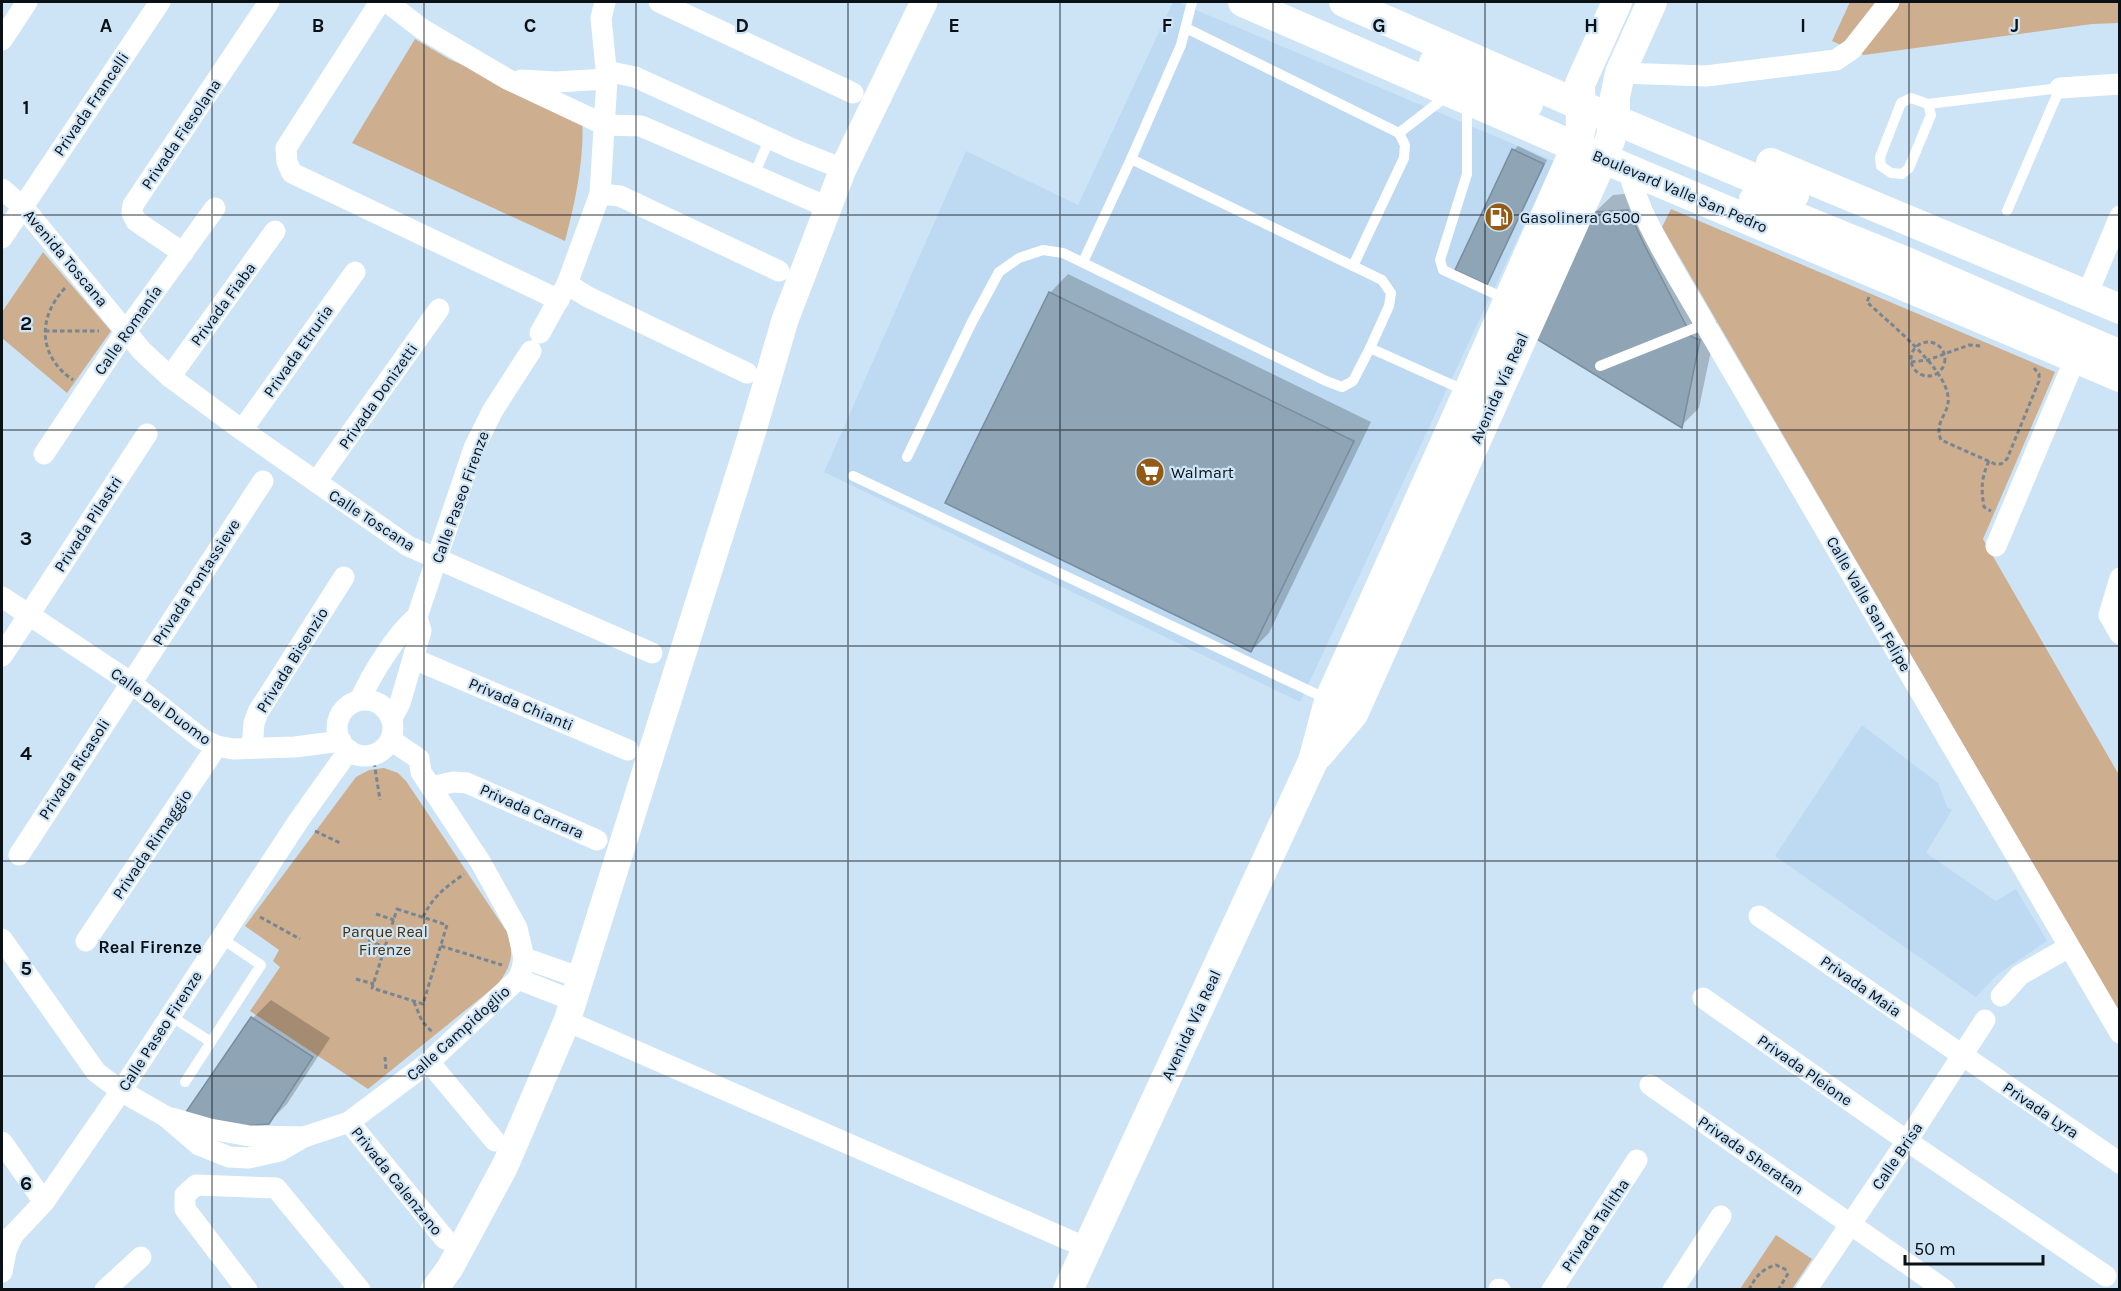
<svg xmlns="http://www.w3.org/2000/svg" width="2121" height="1291" font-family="Karla,sans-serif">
  <rect width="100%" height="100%" fill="#cde4f6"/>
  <g fill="#bddaf2">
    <path d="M1173 2H1177L1554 161 1300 702 824 472 966 151 1078 205Z"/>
    <path d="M1862 725 1938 783 1947 807 1952 810 1926 853 1996 901 2016 889 2047 941 1998 974 1976 997 1775 856Z"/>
  </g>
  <g fill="#cdae8f">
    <path d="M1850 2H2119V23L2092 24 1864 55 1832 41Z"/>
    <path d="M415 39 449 59 582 119C585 157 575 203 565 241L352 143Z"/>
    <path d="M1671 209 2055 372 1983 539 2119 775V1012L1662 227Z"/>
    <path d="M43 252 111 331 67 393 2 338V312Z"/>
    <path d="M384 768 398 773 406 781 507 932C515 954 511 966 498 984L368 1089 250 1011 280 967 273 961 279 950 245 926 356 777 369 770Z"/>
    <path d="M1776 1235 1812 1259 1792 1289H1740Z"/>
  </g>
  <g fill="#0003">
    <path d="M1518 146 1547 160 1490 279 1486 283 1514 150Z"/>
    <path d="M1646 192 1661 226 1710 319 1717 322 1699 408 1681 426 1594 213 1613 195Z"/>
    <path d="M1068 274 1371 422 1269 633 1251 651 1050 293Z"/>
    <path d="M271 1000 330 1038 287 1104 268 1123 189 1111 253 1018Z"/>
  </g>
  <g fill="#8fa5b6" stroke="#788d9d" stroke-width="1.5">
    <path d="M1512 149 1544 164 1487 285 1455 270Z"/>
    <path d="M1628 210 1644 244 1692 337 1700 340 1682 428 1535 338 1593 212Z"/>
    <path d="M1049 292 1354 441 1251 652 945 503Z"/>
    <path d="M251 1017 313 1057 269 1124 232 1127 186 1112Z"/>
  </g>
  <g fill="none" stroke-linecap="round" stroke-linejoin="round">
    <g stroke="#768692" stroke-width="3" stroke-dasharray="4.5 3" stroke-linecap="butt">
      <path d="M65 288C37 318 38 356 73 380"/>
      <path d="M1869 297 1867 302C1889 323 1944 366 1948 396 1951 413 1933 421 1941 440L1995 464H2001L2007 459 2039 381V374L2034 368"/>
      <path d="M45 331H99"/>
      <circle cx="1928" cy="359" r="17"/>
      <path d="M1911 362 1928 360 1969 345 1981 346"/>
      <path d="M1989 461C1981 478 1981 489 1984 507L1991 511"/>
      <path d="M373 755 380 800"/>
      <path d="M315 831 342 844"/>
      <path d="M397 909 447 925 423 1004 372 988Z"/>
      <path d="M376 914 394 920"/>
      <path d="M260 917 300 939"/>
      <path d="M423 917C434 895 445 888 464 874"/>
      <path d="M368 941 385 947"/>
      <path d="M441 946 502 965"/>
      <path d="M356 979 374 984"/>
      <path d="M414 1002 422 1021 433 1033"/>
      <path d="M385 1057 386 1071"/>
      <path d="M1749 1290C1755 1277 1762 1269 1776 1265L1789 1271"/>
      <path d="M1778 1290 1789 1272"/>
    </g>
    <g stroke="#fff" stroke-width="10">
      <path d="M1192 2 1181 45 1131 159 1382 280 1391 293 1389 306 1370 348 1468 392"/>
      <path d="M1186 28 1399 133 1405 145 1404 158 1353 266"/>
      <path d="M1911 98 1928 104 1931 115 1909 168 1902 174 1891 173 1881 166 1880 157 1901 103Z"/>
      <path d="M1467 104V174L1440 260 1443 270 1508 300"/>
      <path d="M1928 104 2060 88 2007 211"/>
      <path d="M1399 133 1448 95"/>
      <path d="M754 175 770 138"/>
      <path d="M1083 262 1131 159"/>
      <path d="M1600 366 1705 324"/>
      <path d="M907 457 972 322 999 272 1019 258 1043 250 1063 253 1326 381 1342 387 1353 381 1370 348"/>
      <path d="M853 476 1327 699"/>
      <path d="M169 1015 211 1042"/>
      <path d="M185 1082 261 965 221 938"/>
    </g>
    <g stroke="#fff" stroke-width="21">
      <path d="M380 2 286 148 287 162 292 173 559 300"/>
      <path d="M387 2 422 29 507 79 605 125 641 126 827 207"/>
      <path d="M659 2 853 93"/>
      <path d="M2 40 27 2"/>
      <path d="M606 71 635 77 795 150 843 169"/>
      <path d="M1620 73 1706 76 1836 60 1852 49 1889 2"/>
      <path d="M521 80 556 82 607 79"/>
      <path d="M2060 88 2120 84"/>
      <path d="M1629 170C1638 217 1681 281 1705 324L2120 1033"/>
      <path d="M2 189 23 207 142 351 170 377 242 430 408 546 652 653"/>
      <path d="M600 194 620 196 779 271"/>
      <path d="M2 238 160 2"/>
      <path d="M183 253 136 221 132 213 133 205 269 2"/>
      <path d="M567 284 588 297 747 373"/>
      <path d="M2087 295 2120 216"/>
      <path d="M540 333 567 284 600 194 607 79 601 18 605 2"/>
      <path d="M170 377 275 231"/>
      <path d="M242 430 355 272"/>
      <path d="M44 454 126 331 215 208"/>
      <path d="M316 482 439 309"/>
      <path d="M1996 546 2075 359"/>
      <path d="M2120 578 2109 615 2120 634"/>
      <path d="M2 597 130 682 202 739 217 746 233 749 295 747 341 741"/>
      <path d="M2 656 147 434"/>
      <path d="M414 659 628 750"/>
      <path d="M360 700C371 675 396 634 417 617L474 448 493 410 531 351"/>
      <circle cx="365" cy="728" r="28"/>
      <path d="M392 718 400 703 421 631 417 617"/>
      <path d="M252 748 254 723 258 712 344 577"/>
      <path d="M431 787 453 782 467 783 597 840"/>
      <path d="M19 855 263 481"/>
      <path d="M1759 916 2120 1163"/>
      <path d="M2 939 96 1072 121 1091 165 1116 199 1145 229 1157 248 1158 280 1151 304 1137 349 1122 429 1062 518 979 522 969 524 958 517 928 481 863 421 772 419 759 391 740"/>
      <path d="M86 941 217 746"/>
      <path d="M524 958 581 978"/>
      <path d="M518 979 574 1001"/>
      <path d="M2001 996 2020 975 2069 947"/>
      <path d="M1703 998 1907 1141 2106 1276"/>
      <path d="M567 1021 1087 1248"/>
      <path d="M429 1062 495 1141"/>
      <path d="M1650 1085 1945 1290"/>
      <path d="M172 1118 210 1129 250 1136 304 1137"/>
      <path d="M349 1122 445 1239"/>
      <path d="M2 1142 44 1202"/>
      <path d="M2 1243 13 1235 44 1202 121 1091 299 820 349 750"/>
      <path d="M2 1272 6 1251 13 1235"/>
      <path d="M1499 1289 1500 1290"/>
      <path d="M105 1290 141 1257"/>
      <path d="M247 1290 185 1209V1195L196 1185 276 1188 360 1290"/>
      <path d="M1552 1290 1637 1160"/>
      <path d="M1673 1290 1721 1216"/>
      <path d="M1806 1290 1907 1141 1985 1020"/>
    </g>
    <path stroke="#fff" stroke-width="27" d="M434 1290 450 1268 505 1166 567 1021 753 430 785 320 843 169 924 2"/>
    <g stroke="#fff" stroke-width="30">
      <path d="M1243 2 1576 147 2120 377"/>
      <path d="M1344 2 1582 106 1794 195"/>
      <path d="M1434 63 1528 104"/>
      <path d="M1771 163 2120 309"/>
      <path d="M1754 200 1911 264 2120 355"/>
      <path d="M1319 754 1353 714 1603 158 1610 140 1615 119V97L1620 73 1652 2"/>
      <path d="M1068 1290 1313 761 1329 701 1473 381 1576 147 1581 127 1580 84 1617 2"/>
    </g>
  </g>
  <path fill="none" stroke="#091016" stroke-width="1.5" stroke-opacity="0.55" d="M212 2V1290M424 2V1290M636 2V1290M848 2V1290M1060 2V1290M1273 2V1290M1485 2V1290M1697 2V1290M1909 2V1290M2 215H2120M2 430H2120M2 646H2120M2 861H2120M2 1076H2120"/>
  <defs>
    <g id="fuel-disc" transform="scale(1.5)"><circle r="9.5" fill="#935a15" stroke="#cde4f6"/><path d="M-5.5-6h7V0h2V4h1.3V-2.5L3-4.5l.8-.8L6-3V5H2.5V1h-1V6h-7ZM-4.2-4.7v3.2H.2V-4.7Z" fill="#fff"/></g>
    <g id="supermarket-disc" transform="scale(1.5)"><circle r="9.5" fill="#935a15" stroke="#cde4f6"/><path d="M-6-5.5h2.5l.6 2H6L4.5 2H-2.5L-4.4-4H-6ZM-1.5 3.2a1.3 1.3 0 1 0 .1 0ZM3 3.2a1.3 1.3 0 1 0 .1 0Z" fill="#fff"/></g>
  </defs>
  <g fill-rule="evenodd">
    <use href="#fuel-disc" x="1499" y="217"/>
    <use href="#supermarket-disc" x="1150" y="472"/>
  </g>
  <g text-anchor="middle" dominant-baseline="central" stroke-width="4.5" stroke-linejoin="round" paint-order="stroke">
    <g font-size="16" fill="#091016" stroke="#cde4f6">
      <text transform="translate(91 104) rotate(-56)">Privada Francelli</text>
      <text transform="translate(181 134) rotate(-56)">Privada Fiesolana</text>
      <text transform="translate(1680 191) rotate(23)">Boulevard Valle San Pedro</text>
      <text transform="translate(66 258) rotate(50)">Avenida Toscana</text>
      <text transform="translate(223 304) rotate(-54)">Privada Fiaba</text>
      <text transform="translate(128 330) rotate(-55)">Calle Romanía</text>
      <text transform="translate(298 351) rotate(-55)">Privada Etruria</text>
      <text transform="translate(1499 388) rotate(-66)">Avenida Vía Real</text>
      <text transform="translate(378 396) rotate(-55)">Privada Donizetti</text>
      <text transform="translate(460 497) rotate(-70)">Calle Paseo Firenze</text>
      <text transform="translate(372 520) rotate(33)">Calle Toscana</text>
      <text transform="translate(88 524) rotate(-57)">Privada Pilastri</text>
      <text transform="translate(196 582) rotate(-57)">Privada Pontassieve</text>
      <text transform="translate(1869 604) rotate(60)">Calle Valle San Felipe</text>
      <text transform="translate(292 660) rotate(-58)">Privada Bisenzio</text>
      <text transform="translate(521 704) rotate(23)">Privada Chianti</text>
      <text transform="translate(161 706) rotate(36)">Calle Del Duomo</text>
      <text transform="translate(74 769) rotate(-57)">Privada Ricasoli</text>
      <text transform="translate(532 811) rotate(24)">Privada Carrara</text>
      <text transform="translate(152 844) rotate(-56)">Privada Rimaggio</text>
      <text transform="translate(1861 986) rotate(35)">Privada Maia</text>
      <text transform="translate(1191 1025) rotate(-65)">Avenida Vía Real</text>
      <text transform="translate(160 1031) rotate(-57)">Calle Paseo Firenze</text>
      <text transform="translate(458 1033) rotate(-42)">Calle Campidoglio</text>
      <text transform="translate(1805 1070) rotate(35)">Privada Pleione</text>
      <text transform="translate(2041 1110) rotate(34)">Privada Lyra</text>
      <text transform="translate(1751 1155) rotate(35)">Privada Sheratan</text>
      <text transform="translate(1897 1156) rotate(-56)">Calle Brisa</text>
      <text transform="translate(397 1181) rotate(51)">Privada Calenzano</text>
      <text transform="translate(1595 1225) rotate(-56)">Privada Talitha</text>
    </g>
    <g font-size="16" fill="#091016" stroke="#cde4f6" text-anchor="start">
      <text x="1520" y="217">Gasolinera G500</text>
      <text x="1171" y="472">Walmart</text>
    </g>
    <g font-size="16" fill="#4b2c05" stroke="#cde4f6">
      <text x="385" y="931">Parque Real<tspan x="385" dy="18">Firenze</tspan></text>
    </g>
    <g font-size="18" font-weight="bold" fill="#091016" stroke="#cde4f6">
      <text x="150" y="947">Real Firenze</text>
    </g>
  </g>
  <g font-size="20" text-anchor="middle" font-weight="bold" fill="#091016" stroke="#cde4f6" stroke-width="4.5" stroke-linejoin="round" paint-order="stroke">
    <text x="106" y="32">A</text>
    <text x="318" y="32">B</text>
    <text x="530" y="32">C</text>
    <text x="742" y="32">D</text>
    <text x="954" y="32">E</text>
    <text x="1167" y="32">F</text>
    <text x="1379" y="32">G</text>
    <text x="1591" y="32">H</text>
    <text x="1803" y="32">I</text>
    <text x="2015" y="32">J</text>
    <text x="26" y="114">1</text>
    <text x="26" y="330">2</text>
    <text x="26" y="545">3</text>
    <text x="26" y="760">4</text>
    <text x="26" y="975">5</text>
    <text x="26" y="1190">6</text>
  </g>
  <rect width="2121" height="1291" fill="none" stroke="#091016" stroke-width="6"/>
  <path d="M1905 1255v9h138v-9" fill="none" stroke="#091016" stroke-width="3"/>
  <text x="1914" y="1255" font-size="18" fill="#091016" stroke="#cde4f6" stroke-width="4.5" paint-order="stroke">50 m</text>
</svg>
